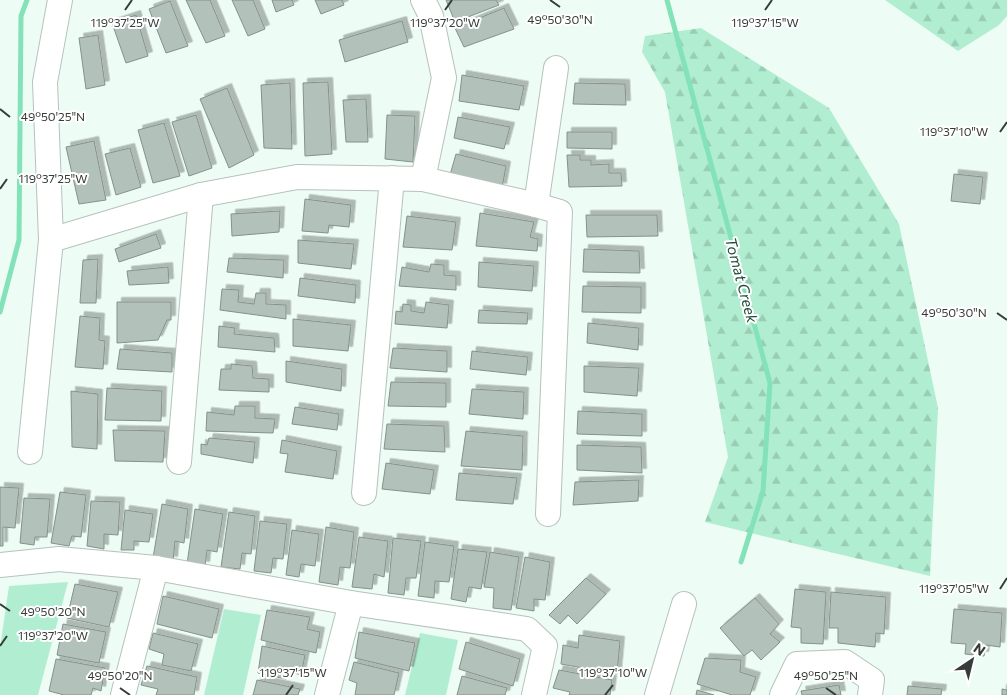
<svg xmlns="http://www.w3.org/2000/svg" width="1007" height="695" font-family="Commissioner,sans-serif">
  <defs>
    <pattern id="forest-firs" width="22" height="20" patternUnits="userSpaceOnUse" patternTransform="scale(1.25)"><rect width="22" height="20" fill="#b1eed1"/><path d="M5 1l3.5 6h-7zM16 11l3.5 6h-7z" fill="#99cdb4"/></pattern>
    <filter id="shadow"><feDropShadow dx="4.5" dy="-4.5" stdDeviation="0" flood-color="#0004"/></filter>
  </defs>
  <rect width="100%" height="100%" fill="#edfcf4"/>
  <g fill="#b1eed1">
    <path d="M68 582 38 695H0V648L9 586Z"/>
    <path d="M224 609 261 615 243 695H204Z"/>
    <path d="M420 633 458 640 446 695H405Z"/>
  </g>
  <g fill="url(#forest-firs)">
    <path d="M885 0H1007V16L999 25 958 51Z"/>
    <path d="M701 28 829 108 899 224 938 408 930 576 705 522 728 457 665 92 642 52 645 36Z"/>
  </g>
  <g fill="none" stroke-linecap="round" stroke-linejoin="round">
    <g stroke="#83e2b8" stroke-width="5">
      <path d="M667 0 770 383 763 491 741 562"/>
      <path d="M0 312 19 240 21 16 27 0"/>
    </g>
  </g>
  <g fill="#b2c1b9" stroke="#84928b" filter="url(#shadow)">
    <path d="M186 0H210L225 36 206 43Z"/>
    <path d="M232 0H253L265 29 248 36Z"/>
    <path d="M272 0H292L294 5 276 12Z"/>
    <path d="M315 0H342L344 5 321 14Z"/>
    <path d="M446 0H496L499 5 455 22Z"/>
    <path d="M170 1 188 46 166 53 149 9Z"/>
    <path d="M504 8 514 29 464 47 455 28Z"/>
    <path d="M136 15 148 56 126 63 112 23Z"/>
    <path d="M402 21 408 42 345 62 339 40Z"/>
    <path d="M98 35 105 85 86 89 79 38Z"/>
    <path d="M462 75 524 86 519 110 459 101Z"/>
    <path d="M328 82 332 154 305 156 303 83Z"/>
    <path d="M290 83 292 149 264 148 261 85Z"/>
    <path d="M575 83 625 84 626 105 573 104Z"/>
    <path d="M227 88 254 155 229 168 200 99Z"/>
    <path d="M366 99 368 142H346L343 100Z"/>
    <path d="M196 115 212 168 189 176 172 122Z"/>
    <path d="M387 115 415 116 413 162 385 159Z"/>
    <path d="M458 117 510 127 504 149 454 138Z"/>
    <path d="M164 123 180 176 153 183 138 130Z"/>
    <path d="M567 132H612V149L567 148Z"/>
    <path d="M94 141 106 200 79 204 66 147Z"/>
    <path d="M130 148 141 187 116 195 105 154Z"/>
    <path d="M456 154 506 166 502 188 450 175Z"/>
    <path d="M567 155H580V160H591V165L609 164V173H621L622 186 569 187Z"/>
    <path d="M954 174 983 177 980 204 951 201Z"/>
    <path d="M305 199 351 205 349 227 329 225 328 233 302 231Z"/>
    <path d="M280 211 279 232 232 236 231 214Z"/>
    <path d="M480 213 534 222 530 237 538 239 537 251 476 246Z"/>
    <path d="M586 215H657L658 236 587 237Z"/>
    <path d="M407 216 456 222 452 250 403 247Z"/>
    <path d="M156 234 161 248 119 262 115 249Z"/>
    <path d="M298 240 354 244 351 269 298 263Z"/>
    <path d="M584 249 639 251 640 273 583 272Z"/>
    <path d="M229 258 284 260 283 278 227 272Z"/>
    <path d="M98 259 96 303H80L83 260Z"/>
    <path d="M479 262 534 266 532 291 478 287Z"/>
    <path d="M431 264 444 265V275L456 276V290L399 286 402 267 429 272Z"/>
    <path d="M168 267 169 283 129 285 127 271Z"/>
    <path d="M300 278 356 285 355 303 298 296Z"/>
    <path d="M583 286 641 287V313L582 312Z"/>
    <path d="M222 289 239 290 238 302 254 304 256 293H266V304L286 305V319L220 310Z"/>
    <path d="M117 302H171V320H167L158 340 117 343Z"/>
    <path d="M426 302 449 305 447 328 395 324 396 311 402 312 403 304 411 305V311L424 313Z"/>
    <path d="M479 310 528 313 527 324 478 323Z"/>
    <path d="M80 316 100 318 99 340 105 341 103 369 75 367Z"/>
    <path d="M293 319 351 325 348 351 293 346Z"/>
    <path d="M588 323 639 328 638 350 587 343Z"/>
    <path d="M219 326 235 328 234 334 274 338 275 352 218 347Z"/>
    <path d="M393 348 447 351V372L390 368Z"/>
    <path d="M120 349 172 353V372L117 369Z"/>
    <path d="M472 351 528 357 526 375 470 369Z"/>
    <path d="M286 361 342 369 341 391 286 382Z"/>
    <path d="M231 364 252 366 253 378 269 379V392L219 390 221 369H231Z"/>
    <path d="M584 366 639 368 637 396 584 392Z"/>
    <path d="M391 382 446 383V407L388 406Z"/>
    <path d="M107 388 162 391 161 421 105 420Z"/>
    <path d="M472 389 524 392 523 419 469 414Z"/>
    <path d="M71 391 98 394 97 449 72 447Z"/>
    <path d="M235 406H255V418L275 419 273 433 206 431 207 412 234 415Z"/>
    <path d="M295 407 339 414 337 430 292 424Z"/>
    <path d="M578 411 642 414V436L577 434Z"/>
    <path d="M387 424 444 426 445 452 384 449Z"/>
    <path d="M113 430 165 431 163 462 115 461Z"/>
    <path d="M466 431 523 436 522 470 461 466Z"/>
    <path d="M209 438 255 442 253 463 201 454V444L207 445Z"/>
    <path d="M282 440 337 451 333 479 285 472 288 454 280 453Z"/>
    <path d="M577 445 641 447 642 473 577 470Z"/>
    <path d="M386 463 434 470 430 494 382 489Z"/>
    <path d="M459 473 517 478 513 504 456 500Z"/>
    <path d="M639 480 638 501 573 505 575 482Z"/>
    <path d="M0 487 19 488 15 528 3 527V546H0Z"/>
    <path d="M60 492 86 495 81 537 72 536 69 546 51 543Z"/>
    <path d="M24 498 50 499 47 537H35L34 545 20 543Z"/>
    <path d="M91 501 120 502 118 535 104 534V549L87 546Z"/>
    <path d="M162 504 188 509 184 543 175 541 173 561 153 558Z"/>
    <path d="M195 509 223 514 217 552 207 550 205 566 187 564Z"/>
    <path d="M125 510 153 514 149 542 134 541V550H121Z"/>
    <path d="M229 512 255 516 251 554 242 553 240 569 221 567Z"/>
    <path d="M260 521 287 524 283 559 273 558 271 573 254 571Z"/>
    <path d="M326 527 354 532 350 568 340 567 338 585 319 582Z"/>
    <path d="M292 530 319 534 315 566 301 564 299 577 286 575Z"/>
    <path d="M359 537 388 541 384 577 374 574 372 589 352 587Z"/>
    <path d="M393 538 421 541 416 578H406L404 595 388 593Z"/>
    <path d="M425 542 454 546 449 582 435 581 434 598 418 596Z"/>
    <path d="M458 549 487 552 481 589 469 587 466 602 451 599Z"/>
    <path d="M490 552 519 557 511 610 493 608 494 588 484 587Z"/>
    <path d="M525 557 550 562 545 600 534 599V611L516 608Z"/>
    <path d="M586 578 606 594 577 624 568 615 560 624 549 615Z"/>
    <path d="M75 584 118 592 109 627 67 618Z"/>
    <path d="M795 589 826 592 823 644 801 643V628L791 627Z"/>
    <path d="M831 592 886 597 884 634 876 633 875 647 838 643V628H829Z"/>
    <path d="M163 596 219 609 212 638 157 624Z"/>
    <path d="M755 598 779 624 770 634 780 642 761 660 752 650 744 656 720 628Z"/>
    <path d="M954 609 1002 613 1000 647 986 645 984 656 965 654 966 644 951 643Z"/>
    <path d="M267 610 310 617 307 629 320 632 316 653 261 640Z"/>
    <path d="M63 624 106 632 99 663 57 655Z"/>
    <path d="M359 632 415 643 409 671 355 658Z"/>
    <path d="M153 633 198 644 191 671 162 665 164 654 149 649Z"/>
    <path d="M579 635 620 641 617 674 561 664 563 645 578 648Z"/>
    <path d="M466 642 520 659 513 686 459 669Z"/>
    <path d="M262 646 305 655 301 675 288 671 286 679 258 673Z"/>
    <path d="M705 658 741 660 740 672 756 677 750 695H732L697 684Z"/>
    <path d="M56 659 105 668 101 691 93 688 91 695H64L49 691Z"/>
    <path d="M354 662 399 673 394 695H355L357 683 349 680Z"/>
    <path d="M147 666 197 677 194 695H156L158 689 141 685Z"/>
    <path d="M559 670 612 680 610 695H569L570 692 553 688Z"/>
    <path d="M462 676 507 688 505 695H457Z"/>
    <path d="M257 680 300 689 298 695H253Z"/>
    <path d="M839 685 841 695H802L801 691Z"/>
    <path d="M908 686 942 689 941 695H907Z"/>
    <path d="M1002 689 1007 690V695H1002Z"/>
    <path d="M697 690 714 695H696Z"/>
  </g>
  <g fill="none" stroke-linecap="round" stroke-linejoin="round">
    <g stroke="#b5c3bc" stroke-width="26">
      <g id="minor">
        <path d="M423 179 536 205 560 212 548 514"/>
        <path d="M536 205 556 68"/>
        <path d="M51 240 201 195 297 177 423 179 444 78 431 16 423 0"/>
        <path d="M30 452 51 240 45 82 60 0"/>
        <path d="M179 462 201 195"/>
        <path d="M364 493 392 178"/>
        <path d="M0 565 59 559 156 568 351 603 527 629 545 646 534 695"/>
        <path d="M123 695 156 568"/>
        <path d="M327 695 351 603"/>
        <path d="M657 695 684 604"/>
        <path d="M782 695 797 664 845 662 872 680 870 695"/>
      </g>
    </g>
    <use href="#minor" stroke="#fff" stroke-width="24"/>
  </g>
  <path fill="none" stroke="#363c39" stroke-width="2" d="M550 0 560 7M125 10 132 0M445 10 452 0M765 10 772 0M0 109 10 117M1000 132 1007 122M0 189 7 179M997 313 1007 320M1000 589 1007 578M0 604 10 611M0 646 7 636M120 688 130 695M826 688 836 695M286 695 293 685M605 695 613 685"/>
  <g text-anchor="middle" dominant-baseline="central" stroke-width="4" stroke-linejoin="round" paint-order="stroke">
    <g font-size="15" font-style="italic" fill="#214a38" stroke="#fff">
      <text transform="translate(742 280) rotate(75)">Tomat Creek</text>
    </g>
  </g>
  <g font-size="12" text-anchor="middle" fill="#363c39" stroke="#fff" stroke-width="4" stroke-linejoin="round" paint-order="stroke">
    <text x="560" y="24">49°50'30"N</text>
    <text x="125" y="27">119°37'25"W</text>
    <text x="445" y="27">119°37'20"W</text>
    <text x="765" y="27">119°37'15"W</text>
    <text x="53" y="121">49°50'25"N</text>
    <text x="954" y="136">119°37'10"W</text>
    <text x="53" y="183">119°37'25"W</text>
    <text x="954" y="317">49°50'30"N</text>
    <text x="954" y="593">119°37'05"W</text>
    <text x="53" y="616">49°50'20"N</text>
    <text x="53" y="640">119°37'20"W</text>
    <text x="293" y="677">119°37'15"W</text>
    <text x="613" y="677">119°37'10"W</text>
    <text x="120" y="680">49°50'20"N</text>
    <text x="826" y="680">49°50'25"N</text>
  </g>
  <g transform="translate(972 660) rotate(35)" stroke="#ffffff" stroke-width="4" paint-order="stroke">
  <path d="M0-4L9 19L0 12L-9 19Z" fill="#363c39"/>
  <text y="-8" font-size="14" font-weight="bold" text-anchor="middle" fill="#363c39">N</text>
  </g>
</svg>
